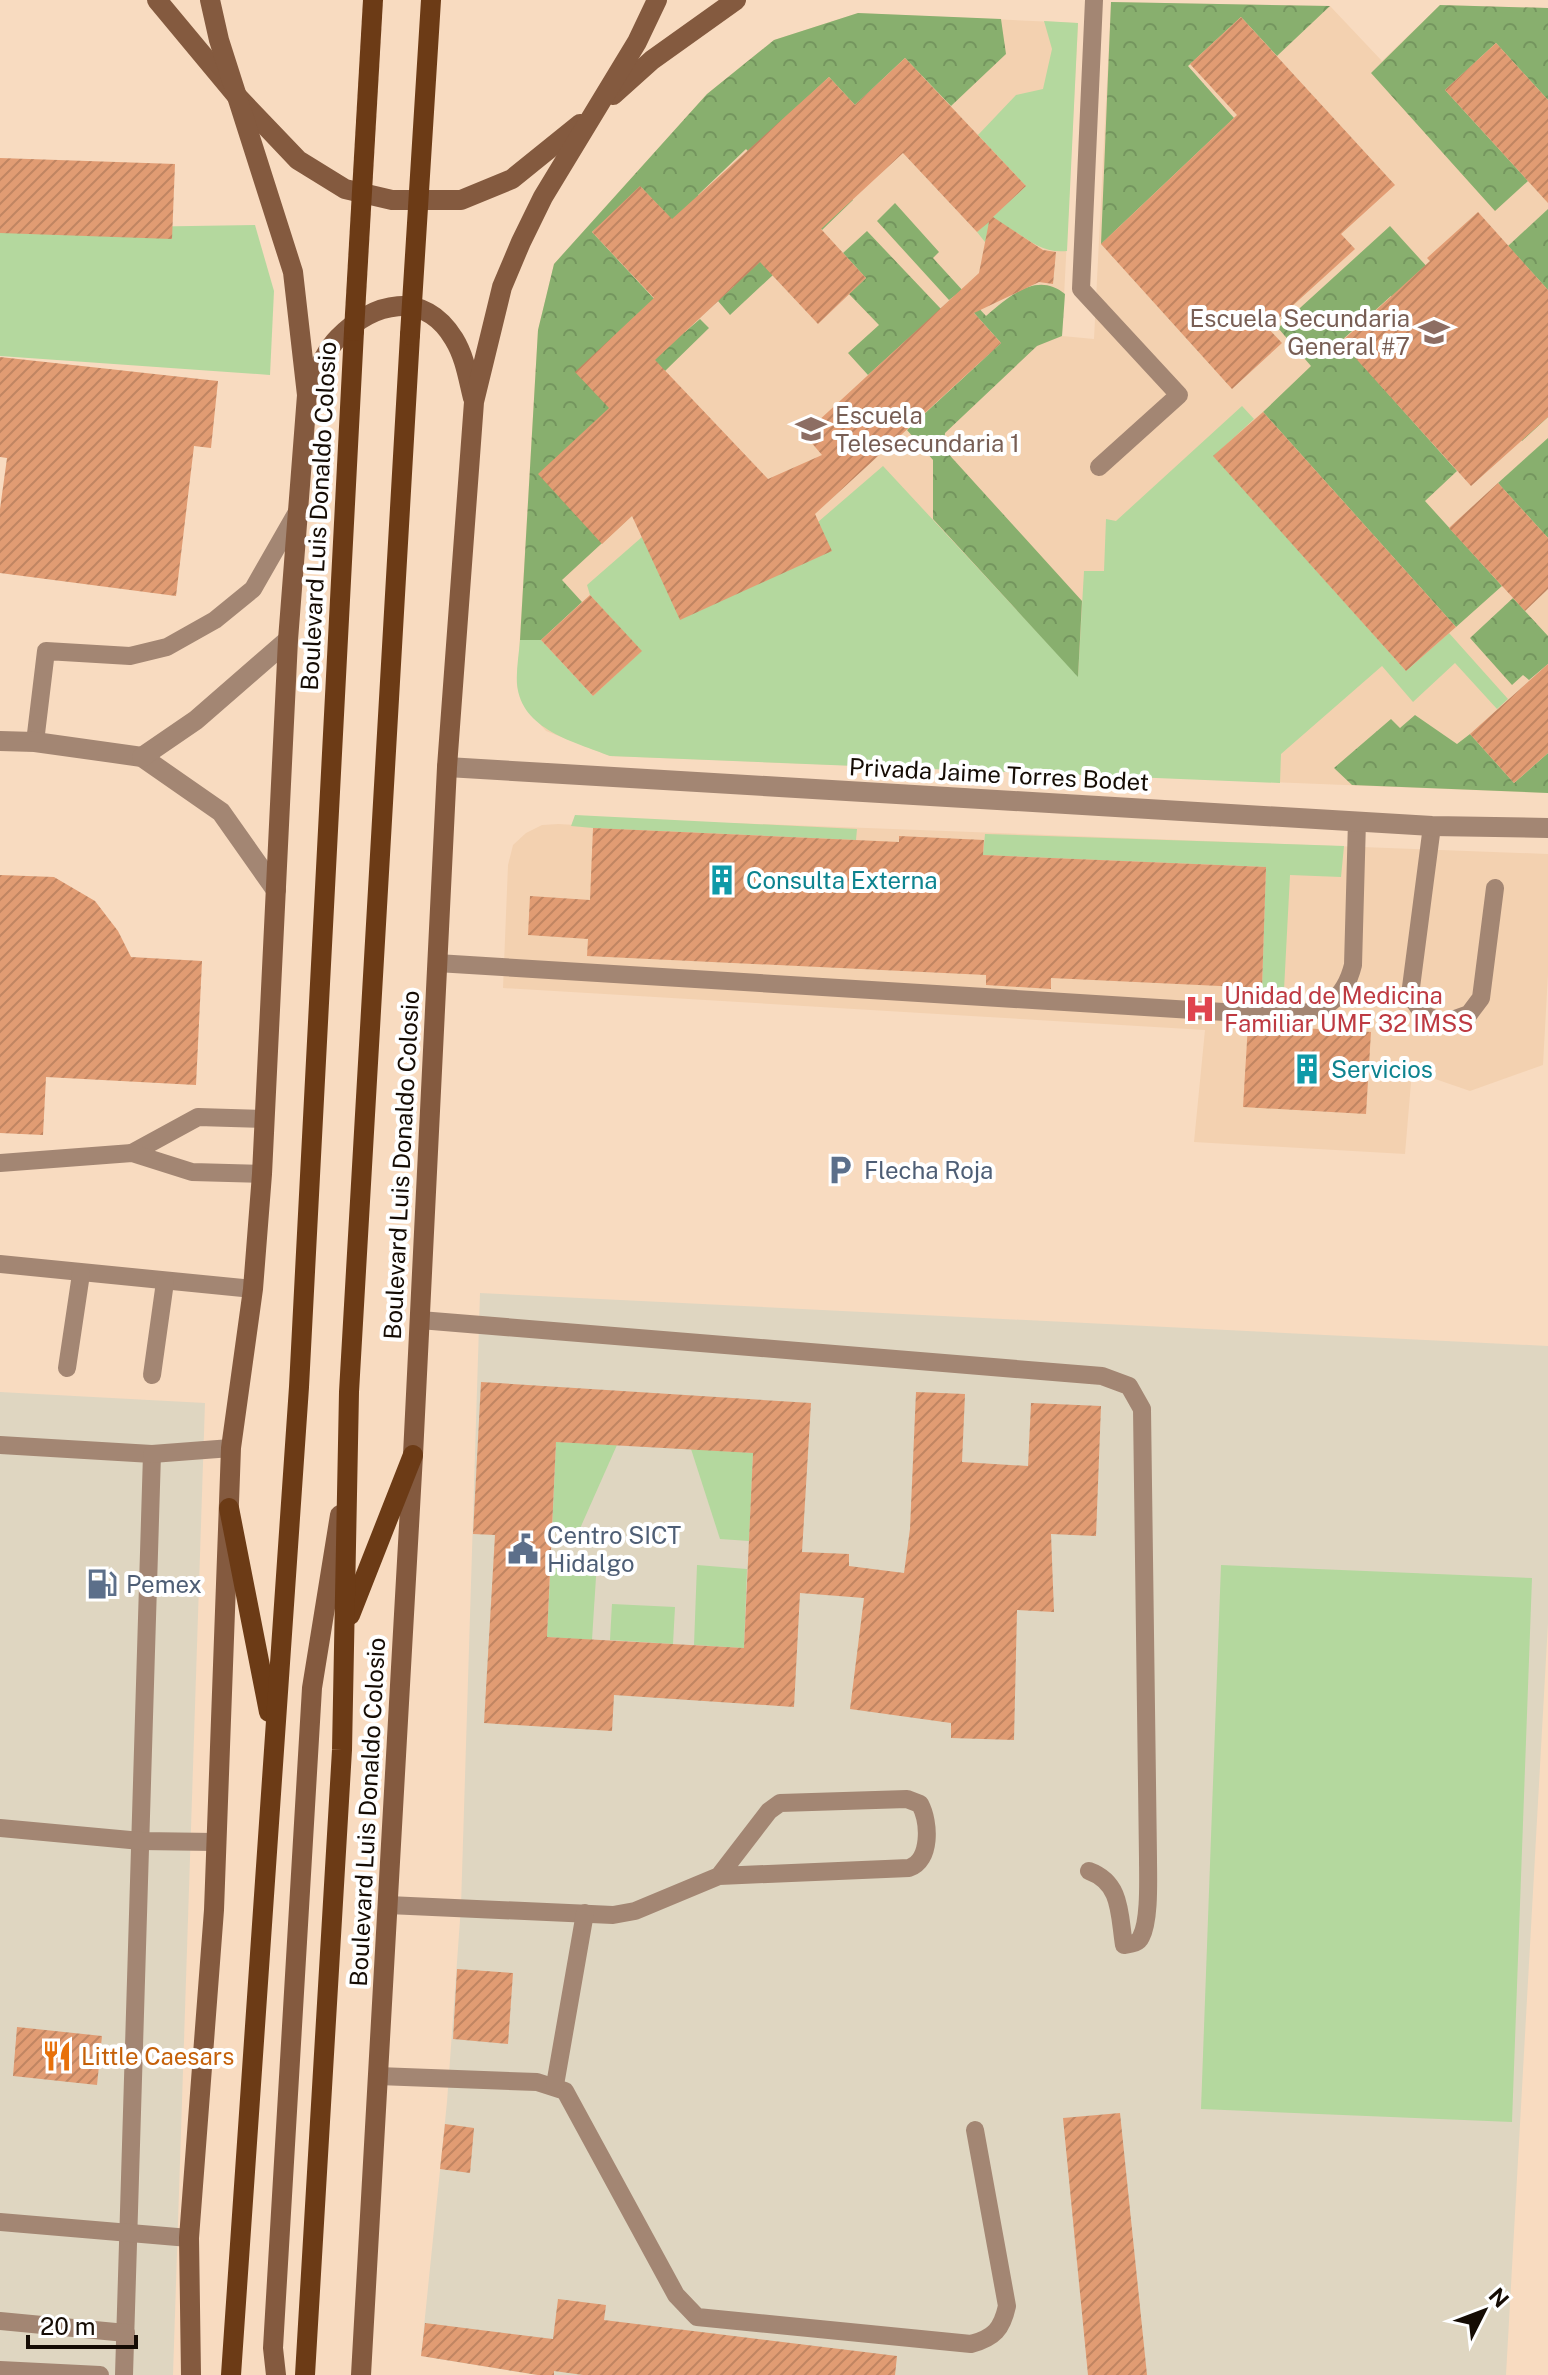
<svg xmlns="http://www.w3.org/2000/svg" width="1548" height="2375" font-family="'Public Sans',sans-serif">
  <defs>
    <pattern id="forest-crowns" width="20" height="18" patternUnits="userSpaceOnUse" patternTransform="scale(2)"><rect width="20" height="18" fill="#88af6e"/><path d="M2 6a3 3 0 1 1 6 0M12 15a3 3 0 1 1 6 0" fill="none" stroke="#74955e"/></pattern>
    <pattern id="building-hatch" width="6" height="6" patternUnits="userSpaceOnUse" patternTransform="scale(2)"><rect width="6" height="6" fill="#e19c73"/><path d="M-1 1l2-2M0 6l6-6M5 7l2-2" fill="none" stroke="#c08562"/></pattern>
  </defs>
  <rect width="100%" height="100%" fill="#f8dbc0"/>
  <g fill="#dfd6c1">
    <path d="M480 1293 1548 1346V1623L1506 2375H538L421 2356 447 2102 461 1906Z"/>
    <path d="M0 1392 205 1403 173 2375H0Z"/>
  </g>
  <g fill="#f3d1b0">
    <path d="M1111 2 1330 6 1382 61 1440 5 1548 8V793L610 756 546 731 526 708 517 686 538 330 554 264 707 94 774 40 858 13 1078 23 1062 336 1094 339Z"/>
    <path d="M734 823 1548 854V974L1543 1065 1470 1091 1412 1071 1405 1154 1194 1142 1205 1030 503 988 508 865 513 845 526 833 542 825 558 824 733 834Z"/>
  </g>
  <g fill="#b4d89e">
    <path d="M1044 21 1078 23 1067 251C1045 253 1034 244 1016 232L985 242 977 232 1026 186 978 135 1016 95 1043 89 1052 49Z"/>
    <path d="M255 225 274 291 270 375 0 356V229Z"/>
    <path d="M1242 406 1254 419 1214 456 1406 671 1449 633 1508 699 1497 709 1455 663 1413 702 1382 666 1281 754 1280 783 610 756C575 742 521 730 517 684 516 670 519 654 520 640H541L593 696 641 651 590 595 587 585 642 537 818 522 883 466 1078 676 1084 571H1104L1106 519 1116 521Z"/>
    <path d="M575 815 857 829 856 840 593 828 571 826Z"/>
    <path d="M985 834 1344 846 1341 877 1290 875 1284 990 1262 988 1266 867 983 855Z"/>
    <path d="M556 1442 617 1445 578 1533 552 1532Z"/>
    <path d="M691 1449 753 1453 749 1541 720 1539Z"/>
    <path d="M551 1558 597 1561 592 1640 547 1637Z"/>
    <path d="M697 1565 747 1569 744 1648 694 1645Z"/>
    <path d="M1221 1565 1532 1578 1512 2122 1201 2109Z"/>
    <path d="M612 1604 675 1607 673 1644 610 1640Z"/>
  </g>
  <g fill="url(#forest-crowns)">
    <path d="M1111 2 1330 6 1277 56 1241 17 1188 66 1234 118 1101 244Z"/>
    <path d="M1440 5 1548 8V100L1496 43 1445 90 1528 181 1495 211 1371 73Z"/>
    <path d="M858 13 1001 19 1006 54 951 106 905 58 855 105 829 77 781 122 853 200 822 230 746 149 698 195 773 275 730 315 718 301 734 286 641 187 592 232 685 332 700 319 709 328 665 371 623 327 696 501 651 498 562 580 582 602 541 640H520L538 330 554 264 707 94 774 40Z"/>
    <path d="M895 203 939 252 933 258 986 316C1009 296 1037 271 1065 294L1062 336 1037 346 945 433 944 449 1082 601 1078 677 933 519V460L907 430 1001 343 957 294 949 300 877 221Z"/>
    <path d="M1548 209V290L1508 246Z"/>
    <path d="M1390 226 1548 400V417L1522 441 1391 296 1341 341 1457 471 1425 501 1502 586 1456 627 1263 412 1311 366 1278 328Z"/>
    <path d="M867 231 941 309 868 375 848 353 879 325 849 294 866 278 843 253Z"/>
    <path d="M1548 438V538L1498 483Z"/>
    <path d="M1513 598 1548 636V664L1529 680 1523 675 1512 685 1470 638Z"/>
    <path d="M1415 715 1457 744 1470 734 1514 783 1548 753V793L1352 785 1334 768 1391 719 1400 728Z"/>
  </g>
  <g fill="url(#building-hatch)" fill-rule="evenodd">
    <path d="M1241 17 1395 185 1341 234 1355 249 1268 328 1282 343 1232 389 1101 244 1237 115 1190 64Z"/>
    <path d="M1496 43 1548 100V203L1445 90Z"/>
    <path d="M905 58 1026 186 993 217 1043 250 1056 252 1053 284 1039 282 974 313 1001 343 815 514 832 551 680 620 632 516 602 544 538 474 609 408 575 372 654 298 592 232 640 186 672 219 829 77 855 105ZM903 153 977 232 989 222 979 273 804 434 822 455 768 479 655 360 760 262 818 324 866 278 821 229Z"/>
    <path d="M0 158 175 164 172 239 0 233Z"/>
    <path d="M1478 212 1548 290V417L1471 486 1341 342 1430 261 1427 258Z"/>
    <path d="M0 357 218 381 211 448 194 446 176 596 0 573V509L7 458 0 457Z"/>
    <path d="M1263 412 1456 627 1406 671 1213 456Z"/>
    <path d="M1498 483 1548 538V589L1525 611 1449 528Z"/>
    <path d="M590 595 642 651 593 696 541 640Z"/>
    <path d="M1548 664V753L1514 783 1470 734Z"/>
    <path d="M593 828 899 842V836L984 840 983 855 1266 867 1262 988 1051 978V989L986 985V975L587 956 588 939 528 935 530 896 590 900Z"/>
    <path d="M0 875 54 877 95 901 118 931 131 957 202 961 196 1085 46 1077 43 1135 0 1133Z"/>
    <path d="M1248 1025 1371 1032 1366 1114 1243 1107Z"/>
    <path d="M481 1382 811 1403 802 1552 849 1554V1566L904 1573 910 1529 916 1392 965 1394 962 1462 1028 1466 1031 1403 1101 1406 1096 1536 1051 1534 1054 1612 1017 1610 1014 1740 951 1738V1723L850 1709 864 1598 800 1593 794 1707 614 1695 612 1731 484 1723 495 1535 473 1534ZM556 1442 753 1453 744 1648 547 1637Z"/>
    <path d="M457 1969 513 1973 508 2044 453 2039Z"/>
    <path d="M17 2027 102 2036 97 2085 13 2076Z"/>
    <path d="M1120 2113 1147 2375H1088L1063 2118Z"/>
    <path d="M445 2124 474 2128 470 2173 440 2169Z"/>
    <path d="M558 2299 606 2305 604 2320 897 2356 895 2375H583L554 2371V2375H538L421 2356 425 2323 553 2339Z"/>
  </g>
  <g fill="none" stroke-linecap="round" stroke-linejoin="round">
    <g stroke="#a38673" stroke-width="18">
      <path d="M1094 0 1081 289 1179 395 1099 467"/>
      <path d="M35 742 46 651 130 656 167 647 215 620 253 589 297 512"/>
      <path d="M1432 826 1410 995 1423 1014 1444 1023 1469 1014 1481 998 1495 888"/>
      <path d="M437 963 1289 1016C1324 1011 1344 1001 1353 965L1357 821"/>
      <path d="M132 1153 198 1117 264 1119"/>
      <path d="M0 1163 132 1153 192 1172 262 1174"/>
      <path d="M0 1264 253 1289"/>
      <path d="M420 1320 1102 1376 1129 1386 1142 1409 1148 1858C1148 1878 1150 1920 1141 1937 1138 1944 1130 1944 1124 1945 1119 1914 1122 1883 1089 1871"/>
      <path d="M67 1368 81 1274"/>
      <path d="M152 1375 165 1282"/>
      <path d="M0 1445 152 1454 124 2375"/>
      <path d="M152 1454 231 1448"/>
      <path d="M0 1828 141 1841 215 1842"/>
      <path d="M388 1905 613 1915 635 1911 719 1876 909 1868C931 1861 930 1823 920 1804L907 1799 780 1803 769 1811 719 1876"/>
      <path d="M378 2076 537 2082 565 2091 676 2295 697 2317 971 2344C994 2338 1002 2329 1007 2306L975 2130"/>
      <path d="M555 2085 585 1913"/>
      <path d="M0 2222 189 2238"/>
      <path d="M0 2321 126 2333"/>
      <path d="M0 2370 100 2375"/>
    </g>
    <g stroke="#a38673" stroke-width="20">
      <path d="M0 741 35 742 142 757 221 812 276 890"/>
      <path d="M142 757 196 720 288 640"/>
      <path d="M447 767 1432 826 1548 828"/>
    </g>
    <g stroke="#845a3f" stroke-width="20">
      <path d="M157 0 236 95 298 160 345 189 392 200H461L512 179 580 124"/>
      <path d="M613 95 652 60 736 0"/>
      <path d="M308 393C316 376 324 352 338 338 373 302 424 289 454 339 465 357 468 378 473 398"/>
      <path d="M191 2375 189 2238 214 1910 231 1448 253 1289 262 1174 288 640 307 395 293 272 219 40 210 0"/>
      <path d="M276 2375 273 2348 312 1688 340 1515"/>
      <path d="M361 2375 413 1455 447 767 474 402 502 287 521 242 543 197 637 42 657 0"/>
    </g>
    <g stroke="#6c3b16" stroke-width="20">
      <path d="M229 1508 269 1712"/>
      <path d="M350 1615 413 1455"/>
      <path d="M231 2375 299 1387 354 331"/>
      <path d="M305 2375 342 1750 349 1392 410 335"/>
    </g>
    <g stroke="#6c3b16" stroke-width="20">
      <path d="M354 331 373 0"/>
      <path d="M410 335 431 0"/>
    </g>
  </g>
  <defs>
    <g id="school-bare" transform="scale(2.4)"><path d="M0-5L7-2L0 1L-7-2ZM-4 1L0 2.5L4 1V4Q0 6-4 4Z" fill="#8d6e63" stroke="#fff" stroke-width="2.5" paint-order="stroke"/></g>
    <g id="building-bare" transform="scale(2.4)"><path d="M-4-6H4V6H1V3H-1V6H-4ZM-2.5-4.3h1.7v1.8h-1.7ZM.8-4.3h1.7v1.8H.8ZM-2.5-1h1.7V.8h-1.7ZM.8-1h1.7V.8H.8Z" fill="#0f9aa8" stroke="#fff" stroke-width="2.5" paint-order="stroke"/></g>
    <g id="hospital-bare" transform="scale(2.4)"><path d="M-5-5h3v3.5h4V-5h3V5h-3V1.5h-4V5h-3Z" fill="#e0444e" stroke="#fff" stroke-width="2.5" paint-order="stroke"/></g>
    <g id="parking-bare" transform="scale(2.4)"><path d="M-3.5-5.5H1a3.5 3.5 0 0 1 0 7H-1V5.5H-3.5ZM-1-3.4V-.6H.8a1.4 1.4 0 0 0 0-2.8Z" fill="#5c6f8a" stroke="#fff" stroke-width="2.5" paint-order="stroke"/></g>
    <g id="civic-bare" transform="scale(2.4)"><path d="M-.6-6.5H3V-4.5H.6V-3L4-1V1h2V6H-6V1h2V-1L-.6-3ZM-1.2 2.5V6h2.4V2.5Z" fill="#5c6f8a" stroke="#fff" stroke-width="2.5" paint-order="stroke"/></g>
    <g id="fuel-bare" transform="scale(2.4)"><path d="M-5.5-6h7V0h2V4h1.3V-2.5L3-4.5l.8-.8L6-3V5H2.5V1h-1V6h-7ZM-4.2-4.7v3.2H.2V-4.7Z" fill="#5c6f8a" stroke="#fff" stroke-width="2.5" paint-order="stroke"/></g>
    <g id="restaurant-bare" transform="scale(2.4)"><path d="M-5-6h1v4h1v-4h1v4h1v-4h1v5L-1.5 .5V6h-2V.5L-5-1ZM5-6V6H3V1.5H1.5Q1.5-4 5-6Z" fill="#e8710a" stroke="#fff" stroke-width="2.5" paint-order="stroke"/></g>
  </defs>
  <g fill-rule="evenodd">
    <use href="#school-bare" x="1434" y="332"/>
    <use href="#school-bare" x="811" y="429"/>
    <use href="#building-bare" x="722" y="880"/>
    <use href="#hospital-bare" x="1200" y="1009"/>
    <use href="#building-bare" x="1307" y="1069"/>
    <use href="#parking-bare" x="840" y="1170"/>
    <use href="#civic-bare" x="523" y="1549"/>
    <use href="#fuel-bare" x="102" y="1584"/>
    <use href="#restaurant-bare" x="57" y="2056"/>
  </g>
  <g text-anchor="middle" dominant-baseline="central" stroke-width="8" stroke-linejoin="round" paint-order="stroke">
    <g font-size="24" fill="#785e54" stroke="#fff" text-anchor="end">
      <text x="1410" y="318">Escuela Secundaria<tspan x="1410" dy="28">General #7</tspan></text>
      <text x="835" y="415" text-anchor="start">Escuela<tspan x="835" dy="28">Telesecundaria 1</tspan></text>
    </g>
    <g font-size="24" fill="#150c04" stroke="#fff">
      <text transform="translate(318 516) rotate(-87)">Boulevard Luis Donaldo Colosio</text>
      <text transform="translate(999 774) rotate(3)">Privada Jaime Torres Bodet</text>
      <text transform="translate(401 1165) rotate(-87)">Boulevard Luis Donaldo Colosio</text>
      <text transform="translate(367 1812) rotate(-87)">Boulevard Luis Donaldo Colosio</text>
    </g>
    <g font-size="24" fill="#0d838f" stroke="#fff" text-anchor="start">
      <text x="746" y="880">Consulta Externa</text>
      <text x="1331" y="1069">Servicios</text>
    </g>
    <g font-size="24" fill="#be3a42" stroke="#fff" text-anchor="start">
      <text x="1224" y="995">Unidad de Medicina<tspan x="1224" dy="28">Familiar UMF 32 IMSS</tspan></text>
    </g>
    <g font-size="24" fill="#4e5e75" stroke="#fff" text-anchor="start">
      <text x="864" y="1170">Flecha Roja</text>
      <text x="547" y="1535">Centro SICT<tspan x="547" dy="28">Hidalgo</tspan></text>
      <text x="126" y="1584">Pemex</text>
    </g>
    <g font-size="24" fill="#c56008" stroke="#fff" text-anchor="start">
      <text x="81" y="2056">Little Caesars</text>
    </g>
  </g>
  <g transform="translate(1484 2311) rotate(48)" stroke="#ffffff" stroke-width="6" paint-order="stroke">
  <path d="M0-6L14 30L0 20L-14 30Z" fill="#150c04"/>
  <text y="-12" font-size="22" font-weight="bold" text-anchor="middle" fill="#150c04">N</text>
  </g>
  <path d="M28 2335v12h108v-12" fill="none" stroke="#150c04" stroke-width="4"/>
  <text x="40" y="2335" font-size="24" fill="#150c04" stroke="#ffffff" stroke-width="6" paint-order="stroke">20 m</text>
</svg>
